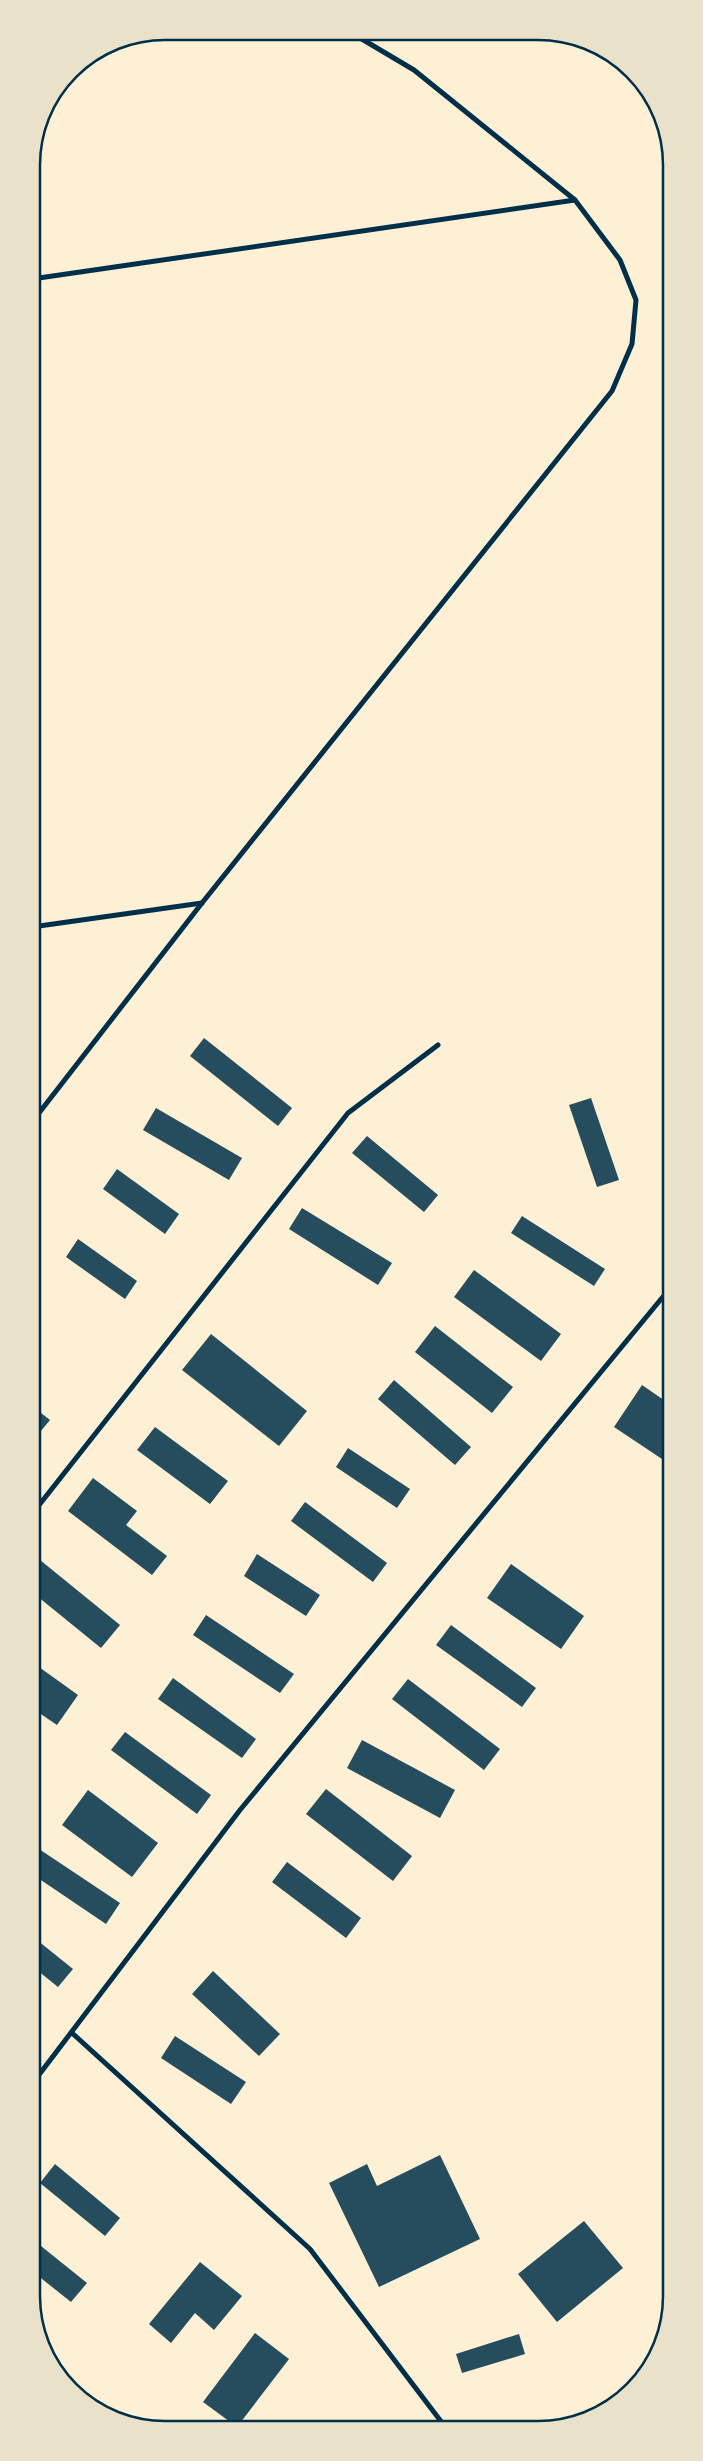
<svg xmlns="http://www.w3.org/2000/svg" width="703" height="2461" font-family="Montserrat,sans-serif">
  <rect width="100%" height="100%" fill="#fdf0d5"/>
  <g fill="#264d5e">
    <path d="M204 1038 292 1108 278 1126 190 1056Z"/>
    <path d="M591 1098 619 1180 597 1187 569 1105Z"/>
    <path d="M156 1108 242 1158 229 1180 143 1130Z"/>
    <path d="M367 1136 438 1195 424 1212 352 1153Z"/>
    <path d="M117 1169 179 1214 165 1234 103 1189Z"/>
    <path d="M302 1208 392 1263 378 1285 289 1229Z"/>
    <path d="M522 1216 605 1269 594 1286 511 1233Z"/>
    <path d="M78 1239 137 1281 125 1299 66 1257Z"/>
    <path d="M474 1270 561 1334 541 1361 454 1297Z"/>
    <path d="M435 1326 513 1387 492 1413 415 1352Z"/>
    <path d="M211 1334 307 1411 279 1446 182 1370Z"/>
    <path d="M394 1380 471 1447 455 1465 378 1399Z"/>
    <path d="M642 1385 671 1405V1465L614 1427Z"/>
    <path d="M32 1406 50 1420 36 1437 32 1434Z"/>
    <path d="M155 1427 228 1481 210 1504 137 1450Z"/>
    <path d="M348 1448 410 1489 397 1508 336 1467Z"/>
    <path d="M93 1478 137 1511 126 1525 167 1556 152 1575 68 1511Z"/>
    <path d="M305 1502 387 1563 373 1582 291 1521Z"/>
    <path d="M257 1554 320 1595 306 1616 244 1576Z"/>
    <path d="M40 1560 120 1625 101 1648 32 1592V1570Z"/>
    <path d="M511 1564 584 1616 561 1649 487 1598Z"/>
    <path d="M206 1615 294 1674 280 1693 193 1635Z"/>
    <path d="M451 1625 536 1688 522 1707 436 1645Z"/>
    <path d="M32 1662 78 1695 57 1725 32 1708Z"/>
    <path d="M173 1678 256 1739 242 1758 158 1699Z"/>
    <path d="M408 1679 500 1749 484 1770 392 1699Z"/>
    <path d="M125 1732 211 1795 197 1814 111 1750Z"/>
    <path d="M362 1740 455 1790 440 1818 347 1768Z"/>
    <path d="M326 1789 412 1856 393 1881 306 1814Z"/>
    <path d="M88 1790 158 1843 132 1877 62 1825Z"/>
    <path d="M36 1847 120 1903 106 1924 32 1874V1852Z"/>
    <path d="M287 1862 361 1918 346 1938 272 1882Z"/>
    <path d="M32 1936 73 1969 58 1987 32 1966Z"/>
    <path d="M213 1971 280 2034 259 2056 192 1994Z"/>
    <path d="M175 2036 246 2082 231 2104 161 2058Z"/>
    <path d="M440 2155 480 2239 379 2287 329 2183 367 2164 377 2186Z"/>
    <path d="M55 2164 120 2218 105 2236 40 2183Z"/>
    <path d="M584 2221 623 2268 557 2322 518 2274Z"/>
    <path d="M36 2242 87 2283 71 2302 32 2271V2247Z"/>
    <path d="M200 2262 242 2296 214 2330 195 2313 171 2343 149 2324Z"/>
    <path d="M255 2333 289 2359 237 2427 203 2402Z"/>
    <path d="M519 2334 525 2354 462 2373 456 2354Z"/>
  </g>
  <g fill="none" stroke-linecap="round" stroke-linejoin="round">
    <g stroke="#003049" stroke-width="5">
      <path d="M32 279 575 200"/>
      <path d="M32 927 202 903"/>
      <path d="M32 1122 202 903 612 391 632 344 636 300 620 260 575 200 414 70 350 32"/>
      <path d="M32 1514 348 1113 438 1045"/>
      <path d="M72 2033 310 2249 446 2428"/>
      <path d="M32 2084 240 1810 671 1287"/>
    </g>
  </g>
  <path d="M0 0H703V2461H0ZM165 40H538A125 125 0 0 1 663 165V2296A125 125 0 0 1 538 2421H165A125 125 0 0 1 40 2296V165A125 125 0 0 1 165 40Z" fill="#e9e1ca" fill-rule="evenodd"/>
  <path fill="none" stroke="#003049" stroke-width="2.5" d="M165 40H538A125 125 0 0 1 663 165V2296A125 125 0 0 1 538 2421H165A125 125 0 0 1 40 2296V165A125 125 0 0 1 165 40Z"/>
</svg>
